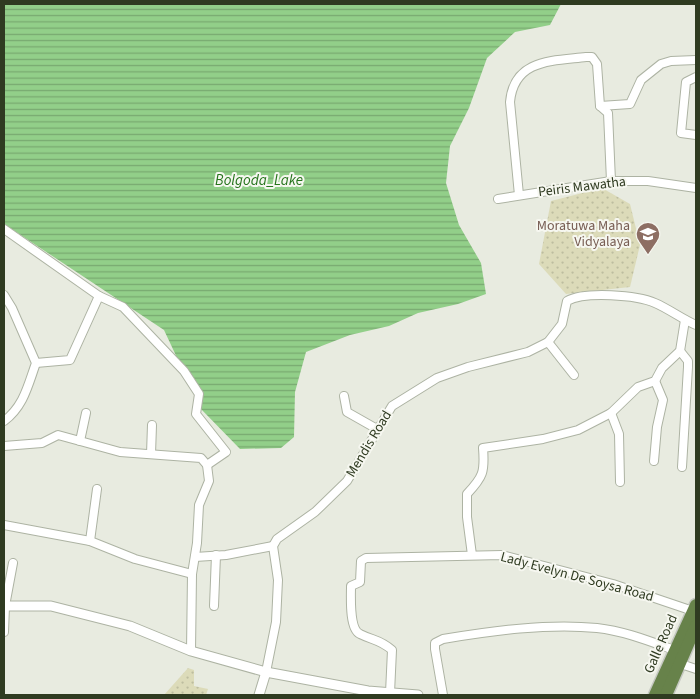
<svg xmlns="http://www.w3.org/2000/svg" width="700" height="699" font-family="'Source Sans 3',sans-serif">
  <defs>
    <pattern id="grass-dots" width="8" height="8" patternUnits="userSpaceOnUse" patternTransform="scale(1.25)"><rect width="8" height="8" fill="#dcdbb9"/><path d="M2 2h.1M6 6h.1" fill="none" stroke="#bdbd9f" stroke-width="1.8" stroke-linecap="round"/></pattern>
    <pattern id="water-rules" width="6" height="5" patternUnits="userSpaceOnUse" patternTransform="scale(1.25)"><rect width="6" height="5" fill="#92cf89"/><path d="M0 2.5h6" fill="none" stroke="#78a970"/></pattern>
  </defs>
  <rect width="100%" height="100%" fill="#e8ebe0"/>
  <g fill="url(#grass-dots)">
    <path d="M602 188 630 204 640 245 630 287 566 294 539 264 551 201Z"/>
    <path d="M188 668 194 670V686L208 689 206 695H164Z"/>
  </g>
  <path fill="url(#water-rules)" d="M4 4H561L550 25 515 32 487 58 469 108 450 146 446 183 459 225 481 263 486 294 458 304 418 313 389 326 350 335 306 352 295 392 294 437 281 448 240 449 201 409 164 330 4 224Z"/>
  <g fill="none" stroke-linecap="round" stroke-linejoin="round">
    <g stroke="#adb3a3" stroke-width="10">
      <g id="minor">
        <path d="M696 77 686 82 681 133 696 135"/>
        <path d="M600 106 630 104 641 80 661 64 671 61 696 60"/>
        <path d="M519 195 510 102C514 59 552 61 586 57H592L597 64 600 106 608 113 611 181"/>
        <path d="M498 199 611 181H648L696 188"/>
        <path d="M4 229 99 296 123 307 184 371 199 394 196 414 226 452 207 465"/>
        <path d="M4 295 12 308 36 363C28 385 24 406 4 421"/>
        <path d="M548 342 574 375"/>
        <path d="M680 351 688 361V367L682 467"/>
        <path d="M36 363 70 360 99 296"/>
        <path d="M344 396 347 412 377 429"/>
        <path d="M86 413 80 441 120 452 201 458 207 465 209 481 199 505 197 543 192 574 191 651"/>
        <path d="M611 413 619 434 620 482"/>
        <path d="M4 446 42 443 58 435 80 441"/>
        <path d="M151 454 152 425"/>
        <path d="M654 461 657 427 663 400 655 381"/>
        <path d="M4 525 90 541 135 559 192 574"/>
        <path d="M90 541 97 489"/>
        <path d="M472 555 467 517V494C483 477 485 472 483 448L543 439 578 430 611 413 638 387 655 381 662 368 680 351 685 320"/>
        <path d="M195 557 226 555 273 546"/>
        <path d="M214 606 216 555"/>
        <path d="M4 632 5 606 13 563"/>
        <path d="M681 664 696 669"/>
        <path d="M266 672 276 622 278 580 273 546 277 539 315 512 347 481 392 406 437 378 468 367 528 352 548 342 562 324 567 301C585 291 637 295 655 303 669 309 682 319 696 325"/>
        <path d="M390 693 392 650C379 639 374 641 360 634 349 629 351 597 351 586L360 582 361 561 366 558 502 555 613 584 696 612"/>
        <path d="M443 695 435 649V643L443 639C492 631 547 623 597 628 624 631 649 641 674 650"/>
      </g>
    </g>
    <g stroke="#adb3a3" stroke-width="11">
      <g id="tertiary">
        <path d="M4 606H51L130 626 191 651 266 672 368 691 418 695"/>
        <path d="M259 695 266 672"/>
      </g>
    </g>
    <g stroke="#c5c8c1" stroke-width="15">
      <g id="trunk">
        <path d="M655 695 696 605"/>
        <path d="M666 695 696 626"/>
      </g>
    </g>
    <use href="#minor" stroke="#fff" stroke-width="8"/>
    <use href="#tertiary" stroke="#fff" stroke-width="9"/>
    <use href="#trunk" stroke="#67824a" stroke-width="12"/>
  </g>
  <defs>
    <g id="school-pin" transform="scale(1.25)"><path d="M0 17L-7.5 6A9.5 9.5 0 1 1 7.5 6Z" fill="#8d6e63" stroke="#f6f7f0"/><path d="M0-5L7-2L0 1L-7-2ZM-4 1L0 2.5L4 1V4Q0 6-4 4Z" fill="#fff"/></g>
  </defs>
  <g fill-rule="evenodd">
    <use href="#school-pin" x="648" y="234"/>
  </g>
  <g text-anchor="middle" dominant-baseline="central" stroke-width="4" stroke-linejoin="round" paint-order="stroke">
    <g font-size="14" fill="#2f3b21" stroke="#f6f7f0">
      <text transform="translate(582 187) rotate(-7)">Peiris Mawatha</text>
      <text transform="translate(369 444) rotate(-59)">Mendis Road</text>
      <text transform="translate(577 577) rotate(15)">Lady Evelyn De Soysa Road</text>
      <text transform="translate(661 644) rotate(-66)">Galle Road</text>
    </g>
    <g font-size="14" fill="#785e54" stroke="#f6f7f0" text-anchor="end">
      <text x="630" y="226">Moratuwa Maha<tspan x="630" dy="16">Vidyalaya</tspan></text>
    </g>
    <g font-size="15" font-style="italic" fill="#27751d" stroke="#f6f7f0">
      <text x="259" y="180">Bolgoda_Lake</text>
    </g>
  </g>
  <rect width="700" height="699" fill="none" stroke="#2f3b21" stroke-width="10"/>
</svg>
